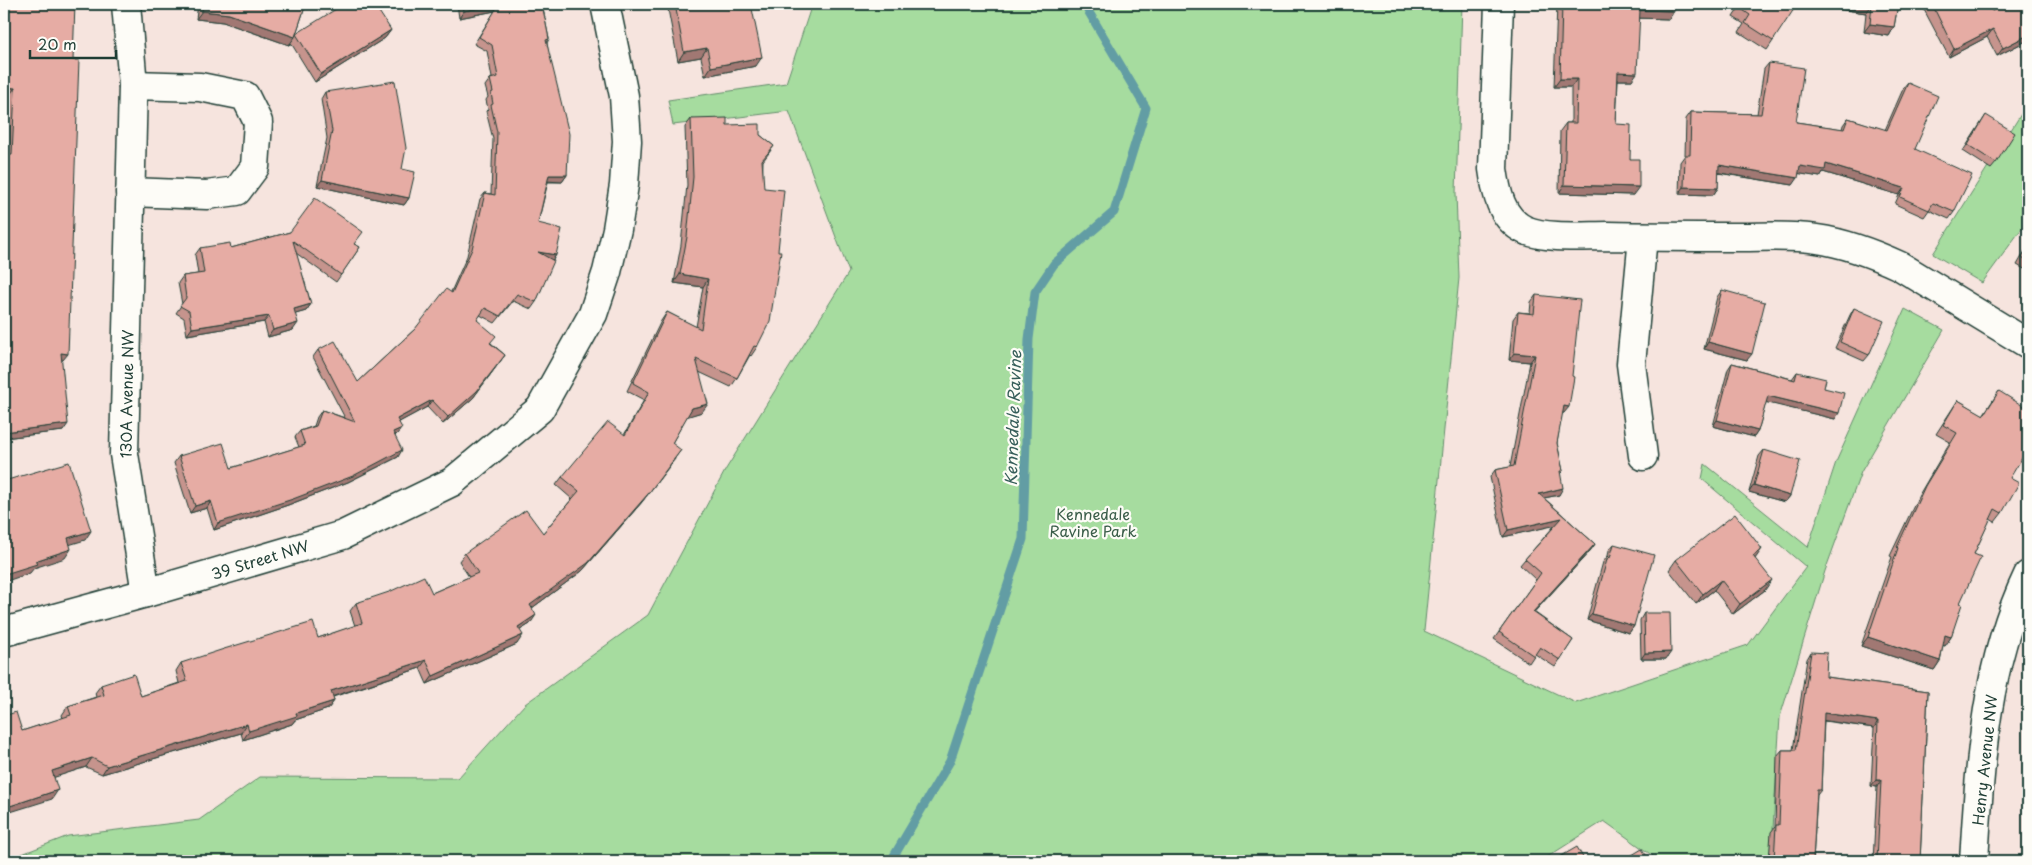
<svg xmlns="http://www.w3.org/2000/svg" width="2032" height="865" font-family="'Playpen Sans',sans-serif">
  <rect width="100%" height="100%" fill="#f6e4de"/>
  <filter id="ink" filterUnits="userSpaceOnUse"><feTurbulence type="fractalNoise" baseFrequency=".02" numOctaves="2"/><feDisplacementMap in="SourceGraphic" scale="10" xChannelSelector="R" yChannelSelector="G"/><feConvolveMatrix kernelMatrix="1 2 1 2 8 2 1 2 1" color-interpolation-filters="sRGB"/></filter>
  <g filter="url(#ink)">
    <g fill="#a6dc9f" stroke="#628c6a">
      <path d="M812 4H1462L1456 193 1459 278 1424 631 1576 703 1748 645 1806 567 1702 479 1705 464 1808 547 1836 462 1905 309 1944 330 1861 472 1825 571 1780 717 1771 861H1660L1604 821 1541 861H4L68 836 199 820 260 777 458 778 525 704 648 615 726 469 849 272 789 111 673 125 668 100 786 83Z"/>
      <path d="M2028 103V220L1982 283 1933 254Z"/>
    </g>
    <g fill="none" stroke-linecap="round" stroke-linejoin="round">
      <path stroke="#629da4" stroke-width="9" d="M891 861 950 761 1023 539 1029 339 1035 292 1054 264 1114 212 1146 108 1084 4"/>
      <g stroke="#1f3d34" stroke-width="31">
        <g id="minor">
          <path d="M126 4 133 85 124 454 146 593"/>
          <path d="M1499 4 1493 169C1496 191 1501 219 1525 230 1547 239 1583 236 1608 236 1652 237 1696 237 1741 237 1766 237 1792 235 1817 239 1845 243 1874 254 1900 266L2028 344"/>
          <path d="M130 192 207 195 237 191 255 167 258 122 245 96 200 87 133 85"/>
          <path d="M1643 237 1631 364 1643 456"/>
          <path d="M4 632 146 593 343 535 452 482 540 409 593 314 607 272 617 229 624 185 627 141 624 96 605 4"/>
          <path d="M1974 861C1980 763 1985 665 2028 575"/>
        </g>
      </g>
      <use href="#minor" stroke="#fdfcf7" stroke-width="28"/>
    </g>
    <g fill="#c6948d" stroke="#1f3d34">
      <path d="M4 4 63 360H61L63 431 4 438V155H8L10 94H4Z"/>
      <path d="M198 4H306L296 34 391 30 385 38 315 82 291 43 289 45 223 22 196 19Z"/>
      <path d="M457 4H542L549 39 547 43 567 175 562 182H548L538 223 556 255 553 260 536 302 531 309 513 301 495 323 480 315 477 320 491 343 505 355 473 398 443 424 427 407 399 422 397 434 395 436 398 457 348 482 288 505 214 530 207 508 190 513 174 463 179 456 231 468 299 447 295 437 300 431 314 426 317 417 322 410 345 418 313 357 318 350 358 382 415 329 451 292 467 256 480 199 485 193 491 194 493 139 486 111 488 109 486 100 488 97 485 86 490 79 492 78 487 51 474 44 495 11 459 18Z"/>
      <path d="M667 4H751L756 66 705 76 701 57 678 61Z"/>
      <path d="M1557 4H1674V11L1669 19 1639 18 1632 80H1618L1616 124 1630 159 1633 195 1559 193 1560 131 1566 123H1571V87H1554Z"/>
      <path d="M1735 4H1786L1773 41 1767 50 1739 32 1744 24 1733 17 1739 8Z"/>
      <path d="M1833 4H1898L1894 27 1889 36 1864 32 1866 13 1832 8Z"/>
      <path d="M1921 4H1988L1992 11 2028 15V40L1997 56 1987 37 1949 57Z"/>
      <path d="M1769 63 1796 122 1842 129 1843 125 1848 118 1885 130 1903 89 1908 83 1915 149 1954 212 1949 219 1929 210 1924 217 1895 204 1899 195 1823 172 1820 177 1799 173 1793 185 1718 173V188L1713 195 1679 194 1680 162 1685 155 1686 119 1691 112 1757 114 1764 69Z"/>
      <path d="M325 92 402 169 409 198 404 205 317 186 327 138 321 99Z"/>
      <path d="M1986 115 1996 163 1991 169 1963 151Z"/>
      <path d="M691 119 727 125 760 135 774 146 763 161 757 347 751 356 750 355 737 378 731 387 699 372 702 412 687 416 672 443 675 459 642 502 582 571 532 608 530 624 520 630 517 644 427 684 420 668 333 697 334 701 328 709 295 720 292 724 243 740 241 733 102 774 86 767 54 777 52 799 22 731 63 718 62 715 68 706 96 697 95 693 101 685 141 696 179 683 176 671 181 663 318 638 355 626 350 611 356 603 432 593 469 577 459 561 465 553 543 533 572 499 556 485 562 477 624 435 644 400 627 391 661 321 667 312 696 327 703 287 674 283 681 245 687 185 685 127Z"/>
      <path d="M290 232 354 244 360 247 336 282 296 253 311 304 306 311 295 314 293 330 268 337 264 322 187 335 184 318 176 313 182 304 178 283 183 276 198 274 195 255 200 248H231Z"/>
      <path d="M2028 246V271L2017 265Z"/>
      <path d="M1722 290 1747 360 1704 349 1717 297Z"/>
      <path d="M1536 295 1564 413H1562L1557 443 1563 471 1560 474 1559 495 1544 498 1595 544 1590 551 1534 612 1573 640 1555 667 1535 654 1529 663 1494 639 1536 580 1520 565 1525 559 1555 525 1503 537 1490 477 1495 470 1510 467 1530 362 1509 360 1513 319 1518 312 1530 313 1531 302Z"/>
      <path d="M1854 308 1869 355 1864 361 1835 348 1850 315Z"/>
      <path d="M1732 363 1792 379 1797 372 1824 388 1835 419 1766 402 1758 431 1754 437 1713 426 1728 369Z"/>
      <path d="M1999 391 2010 478 2002 513 1995 522 1990 519 1974 554 1960 603 1951 637 1945 646 1943 645 1940 661 1934 670 1861 646 1892 557 1890 556 1919 495 1950 442 1936 434 1958 400 1983 415Z"/>
      <path d="M1764 450 1790 496 1785 502 1749 492 1759 456Z"/>
      <path d="M1614 544 1634 626 1629 633 1587 620 1603 562 1608 556 1609 550Z"/>
      <path d="M1755 559 1765 590 1733 614 1714 590 1696 604 1669 570 1676 560Z"/>
      <path d="M1644 613 1666 659H1641L1640 620Z"/>
      <path d="M1811 652 1826 677 1928 691 1920 861H1873L1877 787 1871 786 1874 728 1824 721 1821 790 1817 795 1813 861H1769L1771 832 1775 827 1777 756 1782 750H1793L1807 659Z"/>
    </g>
    <g fill="#a17873" stroke="#1f3d34">
      <path d="M499 4 495 11 459 18 464 11Z"/>
      <path d="M1835 4H1866L1872 5 1866 13 1832 8Z"/>
      <path d="M1640 10 1674 11 1669 19 1634 18Z"/>
      <path d="M202 11 229 14 295 37 289 45 223 22 196 19Z"/>
      <path d="M1870 24 1894 27 1889 36 1864 32Z"/>
      <path d="M1993 29 1987 37 1949 57 1954 49Z"/>
      <path d="M391 30 385 38 315 82 321 74Z"/>
      <path d="M2028 35V40L1997 56 2003 48Z"/>
      <path d="M707 48 701 57 678 61 684 52Z"/>
      <path d="M762 57 756 66 705 76 711 67Z"/>
      <path d="M1618 72 1637 73 1632 80H1612Z"/>
      <path d="M1560 79H1577L1571 87H1554Z"/>
      <path d="M4 87 15 88 10 94H4Z"/>
      <path d="M1826 164 1904 188 1899 195 1823 172 1820 177 1795 173 1800 166Z"/>
      <path d="M1719 165 1798 178 1793 185 1714 172Z"/>
      <path d="M549 175H567L562 182 545 181Z"/>
      <path d="M322 180 409 198 404 205 317 186Z"/>
      <path d="M1564 185 1639 187 1633 195 1559 193Z"/>
      <path d="M1684 187 1718 188 1713 195 1679 194Z"/>
      <path d="M538 252 556 255 551 262Z"/>
      <path d="M680 274 708 279 703 287 674 283Z"/>
      <path d="M311 304 306 311 289 316 294 309Z"/>
      <path d="M269 316 264 322 187 335 192 328Z"/>
      <path d="M298 323 293 330 268 337 273 330Z"/>
      <path d="M1708 342 1752 354 1747 360 1704 349Z"/>
      <path d="M61 353 68 354 63 360H56Z"/>
      <path d="M1514 353 1535 355 1530 362 1509 360Z"/>
      <path d="M505 355 473 398 443 424 448 417Z"/>
      <path d="M1768 396 1839 413 1835 419 1764 402Z"/>
      <path d="M432 400 427 407 392 426 397 419Z"/>
      <path d="M708 404 702 412 686 417 692 408Z"/>
      <path d="M1564 406 1569 407 1564 413H1559Z"/>
      <path d="M1717 420 1758 431 1754 437 1713 426Z"/>
      <path d="M68 424 63 431 4 438V432Z"/>
      <path d="M402 428 397 434 388 439 393 432Z"/>
      <path d="M402 450 398 457 348 482 288 505 214 530 218 523Z"/>
      <path d="M681 450 642 502 582 571 524 614 530 605Z"/>
      <path d="M1754 485 1790 496 1785 502 1749 492Z"/>
      <path d="M1563 488 1559 495 1534 500 1539 494Z"/>
      <path d="M211 501 207 508 190 513 195 506Z"/>
      <path d="M1562 518 1557 525 1503 537 1508 530Z"/>
      <path d="M91 531 85 540 62 547 68 538Z"/>
      <path d="M1595 544 1590 551 1528 619 1533 612Z"/>
      <path d="M71 549 65 558 34 568 30 573 4 582V576L5 574 35 561Z"/>
      <path d="M1762 549 1755 559 1753 556Z"/>
      <path d="M1721 580 1714 590 1696 604 1703 594Z"/>
      <path d="M1772 580 1765 590 1733 614 1740 604Z"/>
      <path d="M1592 614 1634 626 1629 633 1587 620Z"/>
      <path d="M536 615 530 624 512 635 518 627Z"/>
      <path d="M523 635 517 644 427 684 433 676Z"/>
      <path d="M1945 635 1951 637 1945 646 1939 644Z"/>
      <path d="M1868 637 1940 661 1934 670 1861 646Z"/>
      <path d="M1671 652 1666 659H1641L1645 653Z"/>
      <path d="M426 660 420 668 325 699 331 691Z"/>
      <path d="M334 701 328 709 295 720 292 724 243 740 249 731 296 713Z"/>
      <path d="M1824 713 1878 721 1874 728 1820 720Z"/>
      <path d="M247 724 241 733 102 774 107 766Z"/>
      <path d="M92 758 86 767 46 780 52 771Z"/>
      <path d="M1876 780H1881L1877 787 1871 786Z"/>
      <path d="M58 790 52 799 4 814V808Z"/>
    </g>
    <g fill="#e6aca4" stroke="#1f3d34">
      <path d="M4 4H75L73 60H79L68 354 61 353 68 424 4 432V155H12L15 88 4 87Z"/>
      <path d="M203 4H306L296 34 344 4H374L391 30 321 74 296 34 295 37 229 14 202 11Z"/>
      <path d="M463 4H542L549 39 546 40 569 134 567 175H549L538 223 562 229 556 255 538 252 554 261 536 302 517 294 500 316 485 308 477 320 496 336 490 343 505 355 477 391 448 417 432 400 397 419 402 428 393 432 402 450 353 476 293 499 218 523 211 501 195 506 179 456 223 443 231 468 305 445 300 431 316 426 322 410 355 422 318 350 335 341 358 382 415 329 446 289 452 293 472 249 485 193 495 195 497 132 491 105 493 104 491 93 493 92 490 79 498 77 492 45 479 37 499 4 464 11Z"/>
      <path d="M675 4H751L762 57 711 67 707 48 684 52Z"/>
      <path d="M1562 4H1674V11L1640 10 1637 73 1618 72 1616 124 1631 125 1630 159H1639V187L1564 185 1566 123H1576L1577 79H1560Z"/>
      <path d="M1743 4H1786L1794 9 1773 41 1745 23 1750 15 1740 8Z"/>
      <path d="M1866 4H1898L1894 27 1870 24 1872 5Z"/>
      <path d="M1932 4H1988L1992 11 2007 4H2022L2028 15V35L2003 48 1993 29 1954 49Z"/>
      <path d="M1769 63 1804 68 1796 122 1844 129 1848 118 1887 130 1908 83 1938 96 1915 149 1972 175 1954 212 1933 203 1929 210 1900 197 1904 188 1826 164 1825 170 1800 166 1798 178 1719 165 1718 188 1684 187 1685 155H1690L1691 112 1761 114Z"/>
      <path d="M395 81 406 148 402 169 415 172 409 198 322 180 332 131 325 92Z"/>
      <path d="M1986 115 2015 133 1996 163 1968 145Z"/>
      <path d="M727 118V125L760 124V135L774 146 762 160 764 188 784 190 778 251H781L770 321 757 347 754 346 737 378 696 359 708 404 692 408 672 443 681 450 648 494 588 563 530 605 536 615 518 627 523 635 433 676 426 660 331 691 334 701 296 713 297 716 249 731 247 724 107 766 92 758 52 771 58 790 4 808V716L16 712 22 731 71 715 68 706 104 695 101 685 134 674 141 696 187 681 181 663 224 649 313 622 318 638 362 623 356 603 389 592 424 576 432 593 478 573 465 553 526 510 543 533 579 491 562 477 608 422 625 435 649 392 633 383 667 312 701 329 708 279 680 274 687 237 693 177 691 119Z"/>
      <path d="M315 198 363 232 354 244 360 247 341 275 293 241 311 304 294 309 298 323 273 330 269 316 192 328 189 311 180 306 186 298 183 276 204 273 200 248 230 243 231 248 290 232Z"/>
      <path d="M2028 247V262L2022 258Z"/>
      <path d="M1722 290 1765 302 1752 354 1708 342Z"/>
      <path d="M1536 295 1580 300 1572 376 1574 377 1569 407 1564 406 1557 443 1563 471H1560L1563 488 1539 494 1595 544 1533 612 1573 640 1560 660 1540 647 1534 656 1499 632 1541 573 1525 559 1562 518 1508 530 1495 470 1514 466 1535 355 1514 353 1518 312 1534 314Z"/>
      <path d="M1854 308 1884 321 1869 355 1840 342Z"/>
      <path d="M1732 363 1795 380 1797 372 1826 379 1824 388 1844 393 1839 413 1768 396 1758 431 1717 420Z"/>
      <path d="M1999 391 2028 409V448L2010 478 2019 483 2002 513 1995 509 1974 554 1981 557 1960 603 1962 604 1951 637 1945 635 1940 661 1868 637 1898 548 1897 547 1925 486 1957 433 1943 425 1958 400 1984 415Z"/>
      <path d="M1764 450 1800 461 1790 496 1754 485Z"/>
      <path d="M69 462 91 531 68 538 71 549 35 561 37 564 5 574 4 570V481Z"/>
      <path d="M1735 514 1762 549 1753 556 1772 580 1740 604 1721 580 1703 594 1676 560Z"/>
      <path d="M1614 544 1654 555 1634 626 1592 614 1608 556 1610 558Z"/>
      <path d="M1644 613H1670L1671 652 1645 653Z"/>
      <path d="M1811 652 1827 653 1826 677 1928 691 1920 861H1877L1881 780H1876L1878 721 1824 713 1821 790H1817L1813 861H1774L1776 825H1779L1782 750H1796Z"/>
      <path d="M1577 847 1585 861H1553Z"/>
      <path d="M1642 849 1650 861H1622Z"/>
    </g>
  </g>
  <g text-anchor="middle" dominant-baseline="central" stroke-width="4.5" stroke-linejoin="round" paint-order="stroke">
    <g font-size="15" fill="#1f3d34" stroke="#fdfcf7">
      <text transform="translate(126 394) rotate(-89)">130A Avenue NW</text>
      <text transform="translate(260 559) rotate(-17)">39 Street NW</text>
      <text transform="translate(1984 760) rotate(-84)">Henry Avenue NW</text>
    </g>
    <g font-size="15" fill="#3a5d49" stroke="#fdfcf7">
      <text x="1093" y="513">Kennedale<tspan x="1093" dy="17">Ravine Park</tspan></text>
    </g>
    <g font-size="16" font-style="italic" fill="#355d59" stroke="#fdfcf7">
      <text transform="translate(1012 418) rotate(-88)">Kennedale Ravine</text>
    </g>
  </g>
  <rect width="2032" height="865" fill="none" stroke="#fdfcf7" stroke-width="20"/>
  <rect x="10" y="10" width="2012" height="845" fill="none" stroke="#1f3d34" stroke-width="2" filter="url(#ink)"/>
  <path d="M30 50v8h86v-8" fill="none" stroke="#1f3d34" stroke-width="2.5"/>
  <text x="38" y="50" font-size="15" fill="#1f3d34" stroke="#fdfcf7" stroke-width="4" paint-order="stroke">20 m</text>
</svg>
